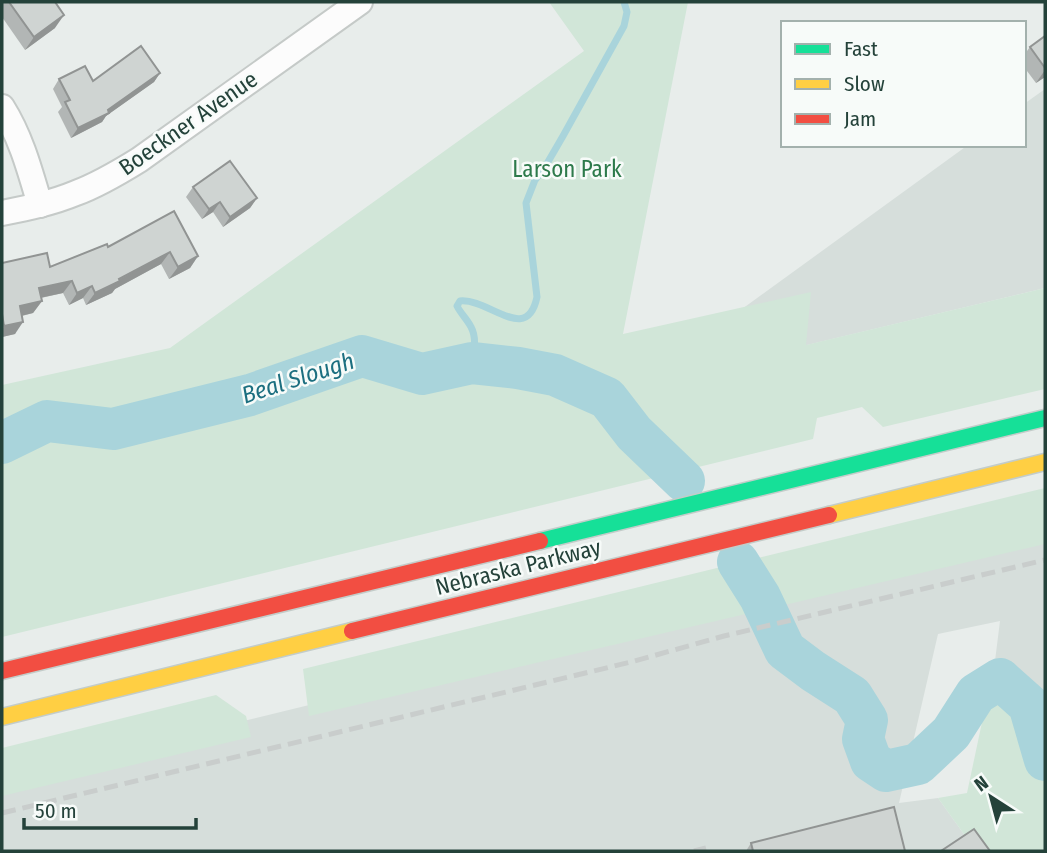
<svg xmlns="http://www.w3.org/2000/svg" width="1047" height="853" font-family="'Fira Sans Condensed',sans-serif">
  <rect width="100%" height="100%" fill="#e8edeb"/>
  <g fill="#d6dedb">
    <path d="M1045 89V288L636 386 968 145H1024V104Z"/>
    <path d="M1045 529V741L995 661 1000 621 938 634 899 803 938 798 976 851H2V780L395 684Z"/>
  </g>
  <g fill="#d1e6d8">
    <path d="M549 2H688L623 334 811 292 806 345 1045 288V389L883 427 862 407 817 418 813 439 2 637V385L170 348 584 51Z"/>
    <path d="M1045 488V544L309 716 303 669Z"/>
    <path d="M995 661 1045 741V851H976L938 798 967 793Z"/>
    <path d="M216 695 246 716 251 737 2 796V748Z"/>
  </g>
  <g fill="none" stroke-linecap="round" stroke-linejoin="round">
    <path stroke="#a9d4db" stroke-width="7" d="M472 363C474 351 477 338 471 327 467 319 461 314 457 306L460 301C489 298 527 345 537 297L526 203 535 180 545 167 563 136 624 26 627 12 624 2"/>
    <g stroke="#a9d4db" stroke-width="42">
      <path d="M2 443 47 421 113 429 250 395 362 356 422 374 472 363 518 368 555 375 607 398 634 433 684 481"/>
      <path d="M738 562 760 597 785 650 813 671 852 696 867 720 863 739 871 761 886 771 918 764 951 733 976 694 1000 679 1029 705 1045 760"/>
    </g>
    <g stroke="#c5cac8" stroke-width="28">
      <g id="street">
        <path d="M2 107C21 137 30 171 40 205"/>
        <path d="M2 213C27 208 52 203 76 193 98 185 118 173 139 160L360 2"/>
      </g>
    </g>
    <g stroke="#c3ccc9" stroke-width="19">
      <path id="fast" d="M540 541 1045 418"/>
    </g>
    <g stroke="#c3ccc9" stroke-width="19">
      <g id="slow">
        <path d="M829 515 1045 462"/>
        <path d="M2 717 352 631"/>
      </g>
    </g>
    <g stroke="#c3ccc9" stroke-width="19">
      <g id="jam">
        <path d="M352 631 829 515"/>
        <path d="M2 671 540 541"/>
      </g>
    </g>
    <use href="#street" stroke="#fcfcfc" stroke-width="24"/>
    <use href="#fast" stroke="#16e098" stroke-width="16"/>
    <use href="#slow" stroke="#ffcf43" stroke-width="16"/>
    <use href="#jam" stroke="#f24e42" stroke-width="16"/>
    <g stroke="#c9cdcc" stroke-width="5" stroke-dasharray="14 7" stroke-linecap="butt">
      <path d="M2 813 631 662 724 636 1045 560"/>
      <path d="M694 851 706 848"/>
    </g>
  </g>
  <g fill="#b2b6b5">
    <path d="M2 2H55V28L25 50 2 17Z"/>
    <path d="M1045 36V77L1036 83 1024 67V55L1030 47Z"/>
    <path d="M160 73 154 82 106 116 102 122 71 138 58 112 62 107 53 89 59 79 93 81Z"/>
    <path d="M193 187 257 198 250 208 223 227 213 212 202 219 186 197Z"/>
    <path d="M174 211 198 256 190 268 169 279 161 264 115 289 112 293 86 305 83 298 69 305 63 293 41 298 42 301 33 313 22 316 15 334 2 337V263L50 267 108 247Z"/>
    <path d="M751 843 905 851H746Z"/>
  </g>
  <g fill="#919493">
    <path d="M64 15 55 28 25 50 34 37Z"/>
    <path d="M1045 70V77L1036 83Z"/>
    <path d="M160 73 154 82 106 116 102 122 71 138 78 128Z"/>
    <path d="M257 198 250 208 223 227 230 217Z"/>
    <path d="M220 202 213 212 202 219 209 209Z"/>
    <path d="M170 252 161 264 115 289 112 293 86 305 95 293Z"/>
    <path d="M198 256 190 268 169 279 178 267Z"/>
    <path d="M72 281 63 293 30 300 39 288Z"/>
    <path d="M92 286 83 298 69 305 77 293Z"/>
    <path d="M42 301 33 313 12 318 20 306Z"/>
    <path d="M23 322 15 334 2 337V330L4 326Z"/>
  </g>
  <g fill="#cfd4d2" stroke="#919493" stroke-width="2">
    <path d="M9 2H55L64 15 34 37Z"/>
    <path d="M1045 36V68L1030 47Z"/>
    <path d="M141 46 160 73 108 110 109 113 78 128 65 102 70 100 59 79 85 66 93 81Z"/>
    <path d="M230 161 257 198 230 217 220 202 209 209 193 187Z"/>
    <path d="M174 211 198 256 178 267 170 252 119 279 120 281 95 293 92 286 77 293 72 281 39 288 42 301 20 306 23 322 4 326 2 314V263L47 253 50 267 107 244 108 247Z"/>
    <path d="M894 807 905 851H753L751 843Z"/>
    <path d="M974 829 990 851H941Z"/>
  </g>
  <g text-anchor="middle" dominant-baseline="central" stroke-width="5" stroke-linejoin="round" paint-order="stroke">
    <g font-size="23" fill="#24423a" stroke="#f7fbf9">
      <text transform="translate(188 123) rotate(-35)">Boeckner Avenue</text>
      <text transform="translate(518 567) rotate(-14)">Nebraska Parkway</text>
    </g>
    <g font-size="23" fill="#2d7a4b" stroke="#f7fbf9">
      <text x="567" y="169">Larson Park</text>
    </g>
    <g font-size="24" font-style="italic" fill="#1c6f80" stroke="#f7fbf9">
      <text transform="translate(298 378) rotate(-18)">Beal Slough</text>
    </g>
  </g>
  <rect width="1047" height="853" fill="none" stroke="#24423a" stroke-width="7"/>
  <rect x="781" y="21" width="245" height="126" fill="#f7fbf9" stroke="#a3b1ad" stroke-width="2"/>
  <rect x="795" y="44" width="35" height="10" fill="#16e098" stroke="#a3b1ad" stroke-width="2"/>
  <text x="844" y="56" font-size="21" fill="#24423a">Fast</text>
  <rect x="795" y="79" width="35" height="10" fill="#ffcf43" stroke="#a3b1ad" stroke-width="2"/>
  <text x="844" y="91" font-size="21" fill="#24423a">Slow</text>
  <rect x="795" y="114" width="35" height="10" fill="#f24e42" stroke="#a3b1ad" stroke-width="2"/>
  <text x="844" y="126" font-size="21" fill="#24423a">Jam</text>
  <g transform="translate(991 797) rotate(324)" stroke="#f7fbf9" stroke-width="5" paint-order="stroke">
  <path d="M0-5L12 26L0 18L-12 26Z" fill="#24423a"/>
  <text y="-10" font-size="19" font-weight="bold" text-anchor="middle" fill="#24423a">N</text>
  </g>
  <path d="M24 818v10h172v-10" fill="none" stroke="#24423a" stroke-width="3.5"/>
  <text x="35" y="818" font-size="21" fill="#24423a" stroke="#f7fbf9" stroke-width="5" paint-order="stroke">50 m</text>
</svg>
